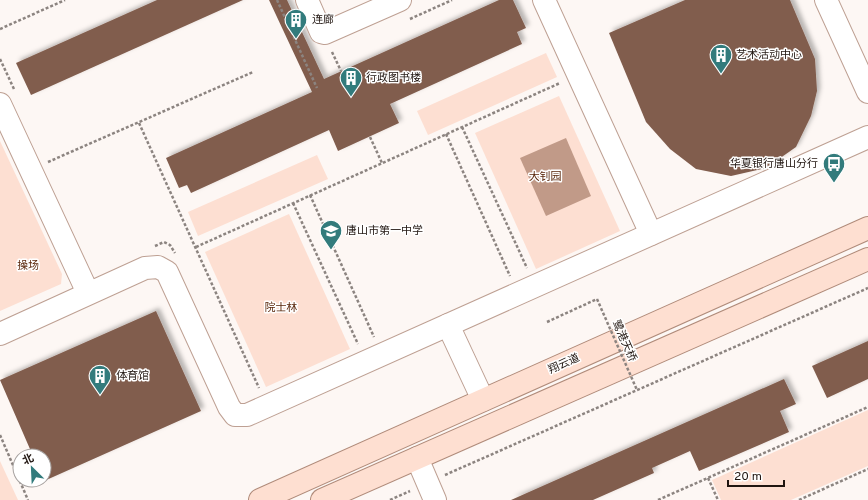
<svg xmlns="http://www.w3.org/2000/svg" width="868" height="500" font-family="Overpass,'Noto Sans SC',sans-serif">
  <defs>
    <filter id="shadow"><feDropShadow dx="3.5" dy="-3.5" stdDeviation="2" flood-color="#0004"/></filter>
  </defs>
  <rect width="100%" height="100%" fill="#fdf7f4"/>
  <g fill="#fddfd2">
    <path d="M546 53 557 77 428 135 417 111Z"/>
    <path d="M559 96 620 231 536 269 475 133Z"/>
    <path d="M0 141 62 274 61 284 0 311Z"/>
    <path d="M317 155 328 179 198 236 188 212Z"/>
    <path d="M289 214 350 349 266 387 205 252Z"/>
    <path d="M868 410V466L791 500H721L712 480Z"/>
    <path d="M0 461 18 500H0Z"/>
  </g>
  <path fill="#c19a88" d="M566 138 591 196 546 216 520 158Z"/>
  <g fill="#815d4d" filter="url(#shadow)">
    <path d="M157 0H243L31 95 16 63Z"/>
    <path d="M269 0H287L324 79 499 0H513L526 28 517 32 522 44 390 104 399 123 338 151 329 130 191 193 187 185 179 188 166 158 312 92Z"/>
    <path d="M685 0H790L815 59 817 91 811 116 796 147 766 168 731 176 696 169 670 149 646 122 609 33Z"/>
    <path d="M156 311 201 411 44 481V456H33L0 380Z"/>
    <path d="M868 341V379L827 398 812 366Z"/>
    <path d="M784 379 796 404 780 411 789 432 757 446 699 471 690 451 652 468 654 473 593 500H511Z"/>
  </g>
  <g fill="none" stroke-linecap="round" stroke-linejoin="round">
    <g stroke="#bea093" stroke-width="24">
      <g id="minor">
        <path d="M307 0 321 32 325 33 400 0"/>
        <path d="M544 0 651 234"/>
        <path d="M826 0 868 92"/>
        <path d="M0 104 88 293"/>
        <path d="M448 325 483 400"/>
        <path d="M0 334 145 268 158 267 167 272 229 407 235 415H247L868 137"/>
        <path d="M417 458 435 500"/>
      </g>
    </g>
    <g stroke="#b08b7a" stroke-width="24">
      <g id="major">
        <path d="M260 500 868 228"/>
        <path d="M322 500 868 259"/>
      </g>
    </g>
    <g stroke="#8c8480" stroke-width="2.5" stroke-dasharray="3 2" stroke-linecap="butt">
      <path d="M277 0 317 88"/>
      <path d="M410 19 452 0"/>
      <path d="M0 29 65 0"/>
      <path d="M332 52 341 71"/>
      <path d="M0 59 14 89"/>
      <path d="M139 123 259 388"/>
      <path d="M462 127 527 268"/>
      <path d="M446 134 510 276"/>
      <path d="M370 137 382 163"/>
      <path d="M48 162 253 72"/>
      <path d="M310 195 374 337"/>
      <path d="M293 203 358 344"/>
      <path d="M155 246 164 242 170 245 175 253"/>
      <path d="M196 247 560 83"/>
      <path d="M547 322 597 299"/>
      <path d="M0 435 28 500"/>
      <path d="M445 475 868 288"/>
      <path d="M708 478 718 500"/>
      <path d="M390 500 410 491"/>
      <path d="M658 500 868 407"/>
      <path d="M799 500 868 469"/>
    </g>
    <use href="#minor" stroke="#fff" stroke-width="22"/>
    <use href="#major" stroke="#fedfd1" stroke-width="22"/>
    <path stroke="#8c8480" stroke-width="2.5" stroke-dasharray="3 2" stroke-linecap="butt" d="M597 299 637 390"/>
  </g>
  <defs>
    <g id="building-pin" transform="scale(1.15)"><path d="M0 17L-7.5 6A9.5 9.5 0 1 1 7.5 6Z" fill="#327b7c" stroke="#fff"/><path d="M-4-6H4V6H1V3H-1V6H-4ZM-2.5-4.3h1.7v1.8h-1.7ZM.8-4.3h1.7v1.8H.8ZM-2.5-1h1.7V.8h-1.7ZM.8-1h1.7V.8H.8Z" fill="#fff"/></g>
    <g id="bus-pin" transform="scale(1.15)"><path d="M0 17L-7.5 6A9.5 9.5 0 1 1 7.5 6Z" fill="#327b7c" stroke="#fff"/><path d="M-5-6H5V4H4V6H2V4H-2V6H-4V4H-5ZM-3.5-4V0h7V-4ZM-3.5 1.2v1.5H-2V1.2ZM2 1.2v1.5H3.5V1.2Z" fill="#fff"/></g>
    <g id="school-pin" transform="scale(1.15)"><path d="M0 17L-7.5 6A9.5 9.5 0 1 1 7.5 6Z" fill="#327b7c" stroke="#fff"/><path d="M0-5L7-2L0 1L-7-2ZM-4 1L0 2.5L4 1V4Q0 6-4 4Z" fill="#fff"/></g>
  </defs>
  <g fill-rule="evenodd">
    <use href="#building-pin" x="296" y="20"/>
    <use href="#building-pin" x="721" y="55"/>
    <use href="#building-pin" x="351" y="78"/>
    <use href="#bus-pin" x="834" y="164"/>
    <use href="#school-pin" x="331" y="231"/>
    <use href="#building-pin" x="100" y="376"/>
  </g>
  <g text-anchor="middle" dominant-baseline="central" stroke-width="3" stroke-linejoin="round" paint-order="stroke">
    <g font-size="11" fill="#201510" stroke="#fff" text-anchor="start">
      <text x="312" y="20">连廊</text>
      <text x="736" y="55">艺术活动中心</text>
      <text x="366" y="78">行政图书楼</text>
      <text x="818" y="164" text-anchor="end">华夏银行唐山分行</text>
      <text x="346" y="231">唐山市第一中学</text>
      <text x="116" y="376">体育馆</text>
    </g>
    <g font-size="11" fill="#59260a" stroke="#fff">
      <text x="545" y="177">大钊园</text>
      <text x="28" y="266">操场</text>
      <text x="281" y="308">院士林</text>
    </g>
    <g font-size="11" fill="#201510" stroke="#fff">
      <text transform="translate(624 341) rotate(66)">鹭港天桥</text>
      <text transform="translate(564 364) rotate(-24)">翔云道</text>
    </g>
  </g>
  <g transform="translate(32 468) rotate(336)"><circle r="19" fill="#ffffff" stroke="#a6a19f"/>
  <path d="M0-3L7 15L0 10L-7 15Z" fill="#327b7c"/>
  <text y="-6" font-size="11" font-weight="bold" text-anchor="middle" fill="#201510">北</text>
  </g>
  <path d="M728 480v6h56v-6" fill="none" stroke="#201510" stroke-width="2"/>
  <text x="734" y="480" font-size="12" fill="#201510" stroke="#ffffff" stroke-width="3" paint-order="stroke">20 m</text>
</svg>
